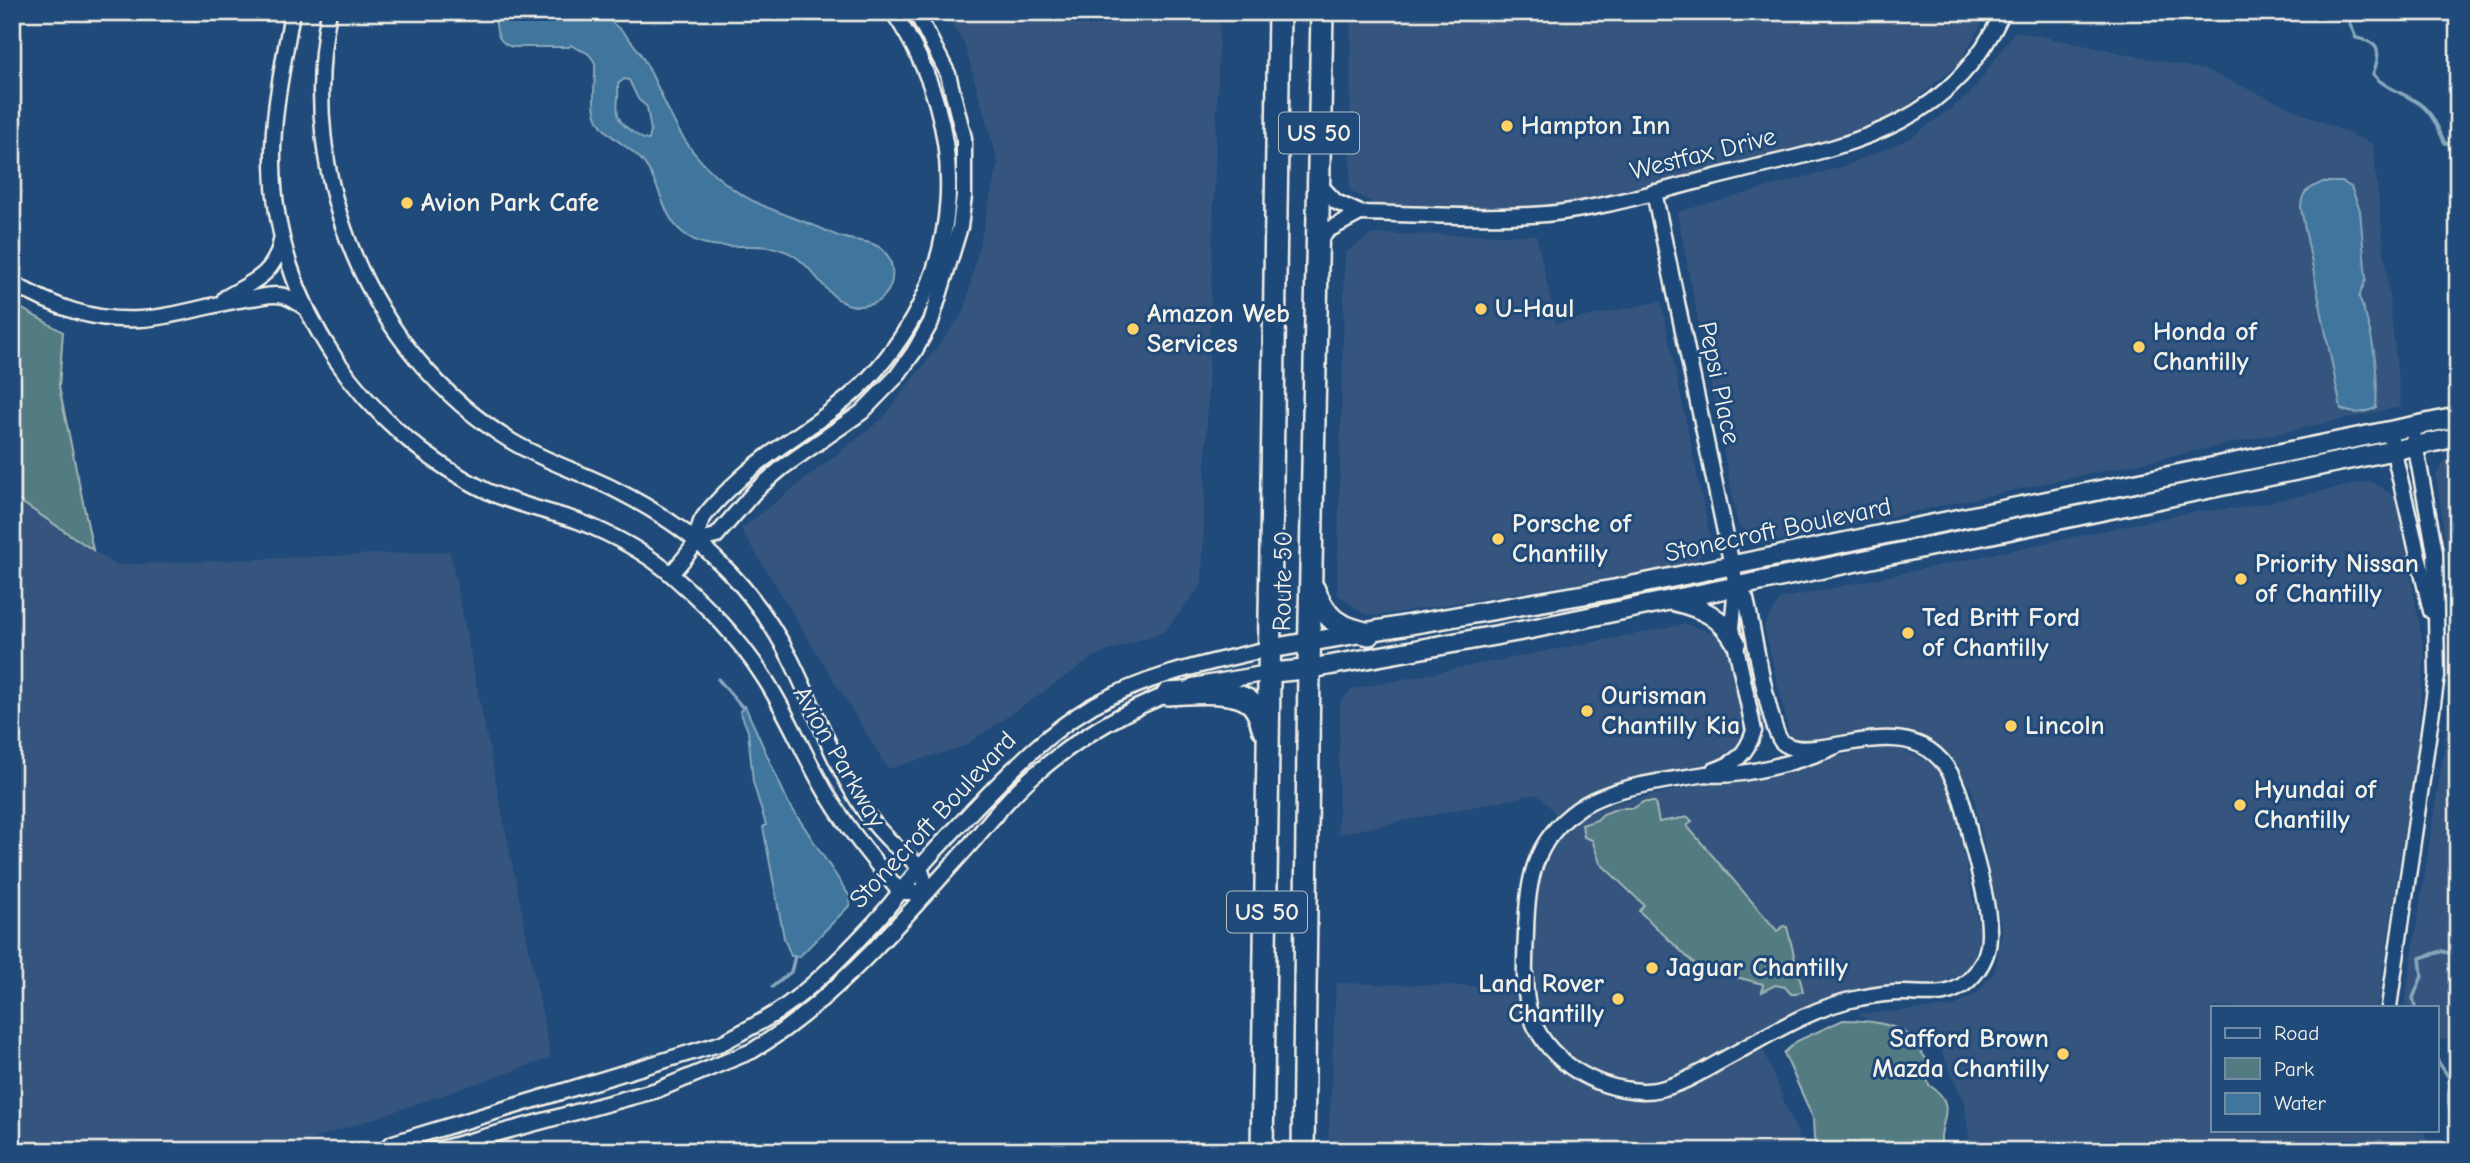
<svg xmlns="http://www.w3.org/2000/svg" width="2470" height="1163" font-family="'Comic Neue',sans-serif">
  <rect width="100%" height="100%" fill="#1f4a7a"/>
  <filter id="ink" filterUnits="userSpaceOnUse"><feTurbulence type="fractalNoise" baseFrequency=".0143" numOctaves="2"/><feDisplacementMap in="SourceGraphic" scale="14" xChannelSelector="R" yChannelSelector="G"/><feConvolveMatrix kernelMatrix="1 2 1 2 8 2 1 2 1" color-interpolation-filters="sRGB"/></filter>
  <g filter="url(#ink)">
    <g fill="#34547e" fill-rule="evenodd">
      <path d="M945 12H1220L1202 584 1165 631 1095 656 965 746 888 769 741 529 882 419 964 312 998 163 964 43Z"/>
      <path d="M1351 12H1988L1959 64 1901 111 1836 138 1585 200 1520 207 1375 204 1350 191Z"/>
      <path d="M2015 31 2205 70 2373 144 2401 407 1764 544 1738 525 1677 212 1845 166 1909 139 1970 94ZM2323 182H2342L2362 239 2366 279 2359 297 2373 339 2377 392 2301 209V197L2308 189Z"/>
      <path d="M1372 234 1536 235 1556 323 1661 301 1711 541 1695 564 1376 616 1364 614 1337 594 1345 253Z"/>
      <path d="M2458 458V1033L2437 1042V1007H2404L2444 748 2458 636 2436 475 2445 461Z"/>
      <path d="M2371 481 2396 497 2425 655 2416 754 2378 1003 2375 1007H2213V1130H2423L2432 1151H1971L1964 1102 1939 1046 1929 1050 1858 1014 1952 1007 1977 993 1995 971 2002 931 1973 792 1950 757 1913 737 1806 748 1791 741 1764 626 1780 599 2191 512 2240 508Z"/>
      <path d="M12 496 115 565 450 551 551 1058 279 1151H12Z"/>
      <path d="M1686 624 1720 635 1727 646 1748 746 1734 762 1559 817 1537 794 1338 834 1340 702 1352 689Z"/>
      <path d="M1880 747 1896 748 1927 760 1942 775 1951 793 1980 933 1973 963 1965 972 1941 984 1882 985 1830 996 1809 1004 1683 1071 1653 1080 1631 1081 1608 1077 1581 1065 1568 1055 1550 1031 1538 1004 1534 959 1539 880 1545 863 1567 830 1591 812 1614 803Z"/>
      <path d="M1336 983 1514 987 1525 1026 1547 1059 1578 1084 1612 1098 1644 1099 1671 1095 1763 1049 1798 1135 1797 1151H1328Z"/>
    </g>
    <g fill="#537b82" stroke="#a4b6b5" stroke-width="2">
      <path d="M12 303 63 332 59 387 93 550 12 496Z"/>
      <path d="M1643 802H1655L1659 822 1688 817 1692 821 1687 826 1777 931 1784 926 1787 927 1803 991 1796 994H1791L1785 987 1775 985 1762 992 1763 984 1709 970 1707 976 1639 911 1644 905 1600 863 1592 840 1584 837 1582 825 1597 820 1603 814 1619 808H1634Z"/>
      <path d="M1843 1020C1864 1020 1898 1023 1913 1039 1920 1048 1924 1058 1932 1067L1927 1077 1929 1085C1962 1106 1935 1123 1942 1151H1832L1817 1148 1814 1138 1813 1118 1784 1053 1797 1041Z"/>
    </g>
    <g fill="#40759d" stroke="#88a7bb" stroke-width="2" fill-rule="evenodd">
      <path d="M495 12H596C650 42 653 89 682 136 694 155 711 173 729 186 754 205 782 213 810 224 822 228 832 235 845 238 858 242 873 240 884 251 895 263 895 283 885 295 881 301 874 304 867 305 831 313 819 270 793 255 757 234 715 260 682 232 661 214 661 184 644 163 631 145 603 138 596 115 591 100 596 79 595 63 586 47 581 53 571 45L569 47H512C495 42 496 27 495 12ZM624 79 629 80 638 99 647 107 651 131 649 140C642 140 640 137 634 133 609 116 620 109 618 84Z"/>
      <path d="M2323 182H2342L2351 187 2360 210 2366 279 2359 297C2373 332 2379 369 2376 408 2362 413 2355 415 2341 409L2301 209C2301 191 2308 189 2323 182Z"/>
      <path d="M745 706 788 802 850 897V905L800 956H791L784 938 763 827 766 825 753 782 748 731 740 711Z"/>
      <path d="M2451 1079 2458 1084V1133C2451 1117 2444 1102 2450 1085L2448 1080Z"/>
    </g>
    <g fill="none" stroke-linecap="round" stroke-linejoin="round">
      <g stroke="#88a7bb" stroke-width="3.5">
        <path d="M2345 12 2356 38C2381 42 2381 53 2373 74 2387 92 2416 95 2429 113 2436 121 2440 134 2445 143L2458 145"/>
        <path d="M718 679 743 708"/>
        <path d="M772 987 791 972 795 956"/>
        <path d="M2415 1007 2413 998 2422 976 2420 958 2442 951 2458 956"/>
        <path d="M2437 1060 2450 1079"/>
      </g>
      <g stroke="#f4f1e8" stroke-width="19">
        <g id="minor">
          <path d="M292 12C284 62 272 112 273 163 274 303 364 432 489 492 518 505 548 511 578 521 611 534 647 553 673 576 707 606 738 637 763 676 789 715 805 759 830 799 850 832 875 862 900 892H927"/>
          <path d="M329 12C296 176 368 353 511 441 544 461 580 472 614 489 652 508 687 530 717 560 747 588 772 623 791 660 813 704 829 751 854 794 863 810 875 826 888 839 897 849 909 856 918 866 923 872 925 884 927 892"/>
          <path d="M1318 183 1336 202 1360 213C1421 214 1486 219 1546 214 1602 209 1657 191 1712 178 1831 147 1945 138 2003 12"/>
          <path d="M1654 192 1736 585 1732 628 1754 731C1746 755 1736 763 1713 771"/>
          <path d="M1317 243 1328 230 1360 213"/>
          <path d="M12 283C52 306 93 322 140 319 178 317 213 303 251 298 262 297 273 293 284 296 292 298 300 304 307 309"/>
          <path d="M225 298C252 282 275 275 281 241"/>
          <path d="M2391 440 2431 611"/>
          <path d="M696 541 716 536 756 490 783 467 862 412 896 377 914 352 931 322 960 227 964 196V138L948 74 916 12"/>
          <path d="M671 574C679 564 691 552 697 540 699 534 698 526 702 520 708 509 732 486 742 477 781 441 831 418 868 379 967 274 973 130 893 12"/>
          <path d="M1736 585 1746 599C1752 623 1769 730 1782 742 1791 750 1805 749 1816 748 1837 746 1858 740 1879 739 1947 734 1960 785 1971 840 1978 869 1990 907 1989 936 1989 961 1970 988 1944 993 1931 995 1916 993 1902 993 1888 993 1874 995 1860 998 1815 1006 1772 1033 1732 1055 1705 1069 1674 1092 1642 1091 1593 1089 1543 1059 1529 1010 1523 986 1525 958 1526 933 1527 882 1533 841 1578 809 1610 786 1667 781 1706 774 1739 779 1805 760 1836 746"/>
          <path d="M1193 686 1268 673"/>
          <path d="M2389 1007 2437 676 2435 552 2412 427"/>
          <path d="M382 1151 393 1143 722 1043C740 1033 760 1023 777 1012 813 988 846 953 875 922 891 905 904 886 919 869 936 848 955 830 973 810 1010 772 1045 734 1092 706 1148 675 1207 663 1268 649"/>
          <path d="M433 1151 657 1090 752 1051C832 1003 906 916 968 847 989 823 1009 796 1033 776 1075 740 1122 711 1174 692"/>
        </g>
      </g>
      <g stroke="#f4f1e8" stroke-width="23">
        <g id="major">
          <path d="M1673 601C1702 608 1721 616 1736 643"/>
          <path d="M1268 649 1616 589 2458 417"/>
          <path d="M1268 673 1309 669 1531 629 2458 437"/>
        </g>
      </g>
      <g stroke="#f4f1e8" stroke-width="26">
        <g id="highway">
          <path d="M1313 588C1327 620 1335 626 1369 634"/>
          <path d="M1168 694C1189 693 1234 688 1251 703 1258 709 1261 720 1263 728"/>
          <path d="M1262 1151 1279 12"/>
          <path d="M1303 1151 1309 669 1322 12"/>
        </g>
      </g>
      <use href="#minor" stroke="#1f4a7a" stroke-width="14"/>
      <use href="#major" stroke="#1f4a7a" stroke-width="18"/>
      <use href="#highway" stroke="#1f4a7a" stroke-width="21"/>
    </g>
  </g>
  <g fill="#ffd166" stroke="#1f4a7a" stroke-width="2.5">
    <circle cx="1507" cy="126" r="7"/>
    <circle cx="407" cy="203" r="7"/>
    <circle cx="1481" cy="309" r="7"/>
    <circle cx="1133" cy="329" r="7"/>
    <circle cx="2139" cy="347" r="7"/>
    <circle cx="1498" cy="539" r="7"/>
    <circle cx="2241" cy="579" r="7"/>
    <circle cx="1908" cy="633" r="7"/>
    <circle cx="1587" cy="711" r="7"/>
    <circle cx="2011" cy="726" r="7"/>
    <circle cx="2240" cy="805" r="7"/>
    <circle cx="1652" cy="968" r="7"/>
    <circle cx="1618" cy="999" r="7"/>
    <circle cx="2063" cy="1054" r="7"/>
  </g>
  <g text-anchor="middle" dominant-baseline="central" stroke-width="6" stroke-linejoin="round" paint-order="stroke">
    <g fill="#1f4a7a" stroke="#b4bfc7" stroke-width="2">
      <rect x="1279" y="112.5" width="80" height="41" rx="5"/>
      <rect x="1227" y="891.5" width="80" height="41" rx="5"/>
    </g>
    <g font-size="24" font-weight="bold" fill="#f4f1e8">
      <text x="1319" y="133">US 50</text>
      <text x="1267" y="912">US 50</text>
    </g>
    <g font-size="26" font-weight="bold" fill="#f4f1e8" stroke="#1f4a7a" text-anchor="start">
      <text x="1521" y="126">Hampton Inn</text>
      <text x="421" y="203">Avion Park Cafe</text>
      <text x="1495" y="309">U-Haul</text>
      <text x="1147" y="314">Amazon Web<tspan x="1147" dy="30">Services</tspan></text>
      <text x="2153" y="332">Honda of<tspan x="2153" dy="30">Chantilly</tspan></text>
      <text x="1512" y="524">Porsche of<tspan x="1512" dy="30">Chantilly</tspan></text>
      <text x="2255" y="564">Priority Nissan<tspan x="2255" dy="30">of Chantilly</tspan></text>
      <text x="1922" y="618">Ted Britt Ford<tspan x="1922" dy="30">of Chantilly</tspan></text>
      <text x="1601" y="696">Ourisman<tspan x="1601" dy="30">Chantilly Kia</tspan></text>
      <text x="2025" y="726">Lincoln</text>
      <text x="2254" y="790">Hyundai of<tspan x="2254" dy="30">Chantilly</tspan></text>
      <text x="1666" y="968">Jaguar Chantilly</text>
      <text x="1604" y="984" text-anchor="end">Land Rover<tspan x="1604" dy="30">Chantilly</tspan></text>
      <text x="2049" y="1039" text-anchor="end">Safford Brown<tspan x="2049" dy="30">Mazda Chantilly</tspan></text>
    </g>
    <g font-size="26" fill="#f4f1e8" stroke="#1f4a7a">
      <text transform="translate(1703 154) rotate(-14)">Westfax Drive</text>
      <text transform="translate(1719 383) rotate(78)">Pepsi Place</text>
      <text transform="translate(1778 530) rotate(-12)">Stonecroft Boulevard</text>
      <text transform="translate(1283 581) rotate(-89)">Route 50</text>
      <text transform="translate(839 757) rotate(60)">Avion Parkway</text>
      <text transform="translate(933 820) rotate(-47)">Stonecroft Boulevard</text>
    </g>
  </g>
  <rect width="2470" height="1163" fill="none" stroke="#1f4a7a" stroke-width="42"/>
  <rect x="21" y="21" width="2428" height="1121" fill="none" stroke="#f4f1e8" stroke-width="2.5" filter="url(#ink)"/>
  <rect x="2211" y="1006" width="228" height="126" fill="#1f4a7a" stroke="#748da6" stroke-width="2"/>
  <rect x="2225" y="1028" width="35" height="10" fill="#1f4a7a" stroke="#748da6" stroke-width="2"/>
  <text x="2274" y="1040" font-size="21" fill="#f4f1e8">Road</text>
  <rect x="2225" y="1058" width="35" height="21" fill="#537b82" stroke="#748da6" stroke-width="2"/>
  <text x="2274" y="1076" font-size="21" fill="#f4f1e8">Park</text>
  <rect x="2225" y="1093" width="35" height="21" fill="#40759d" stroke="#748da6" stroke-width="2"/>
  <text x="2274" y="1110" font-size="21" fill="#f4f1e8">Water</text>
</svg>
